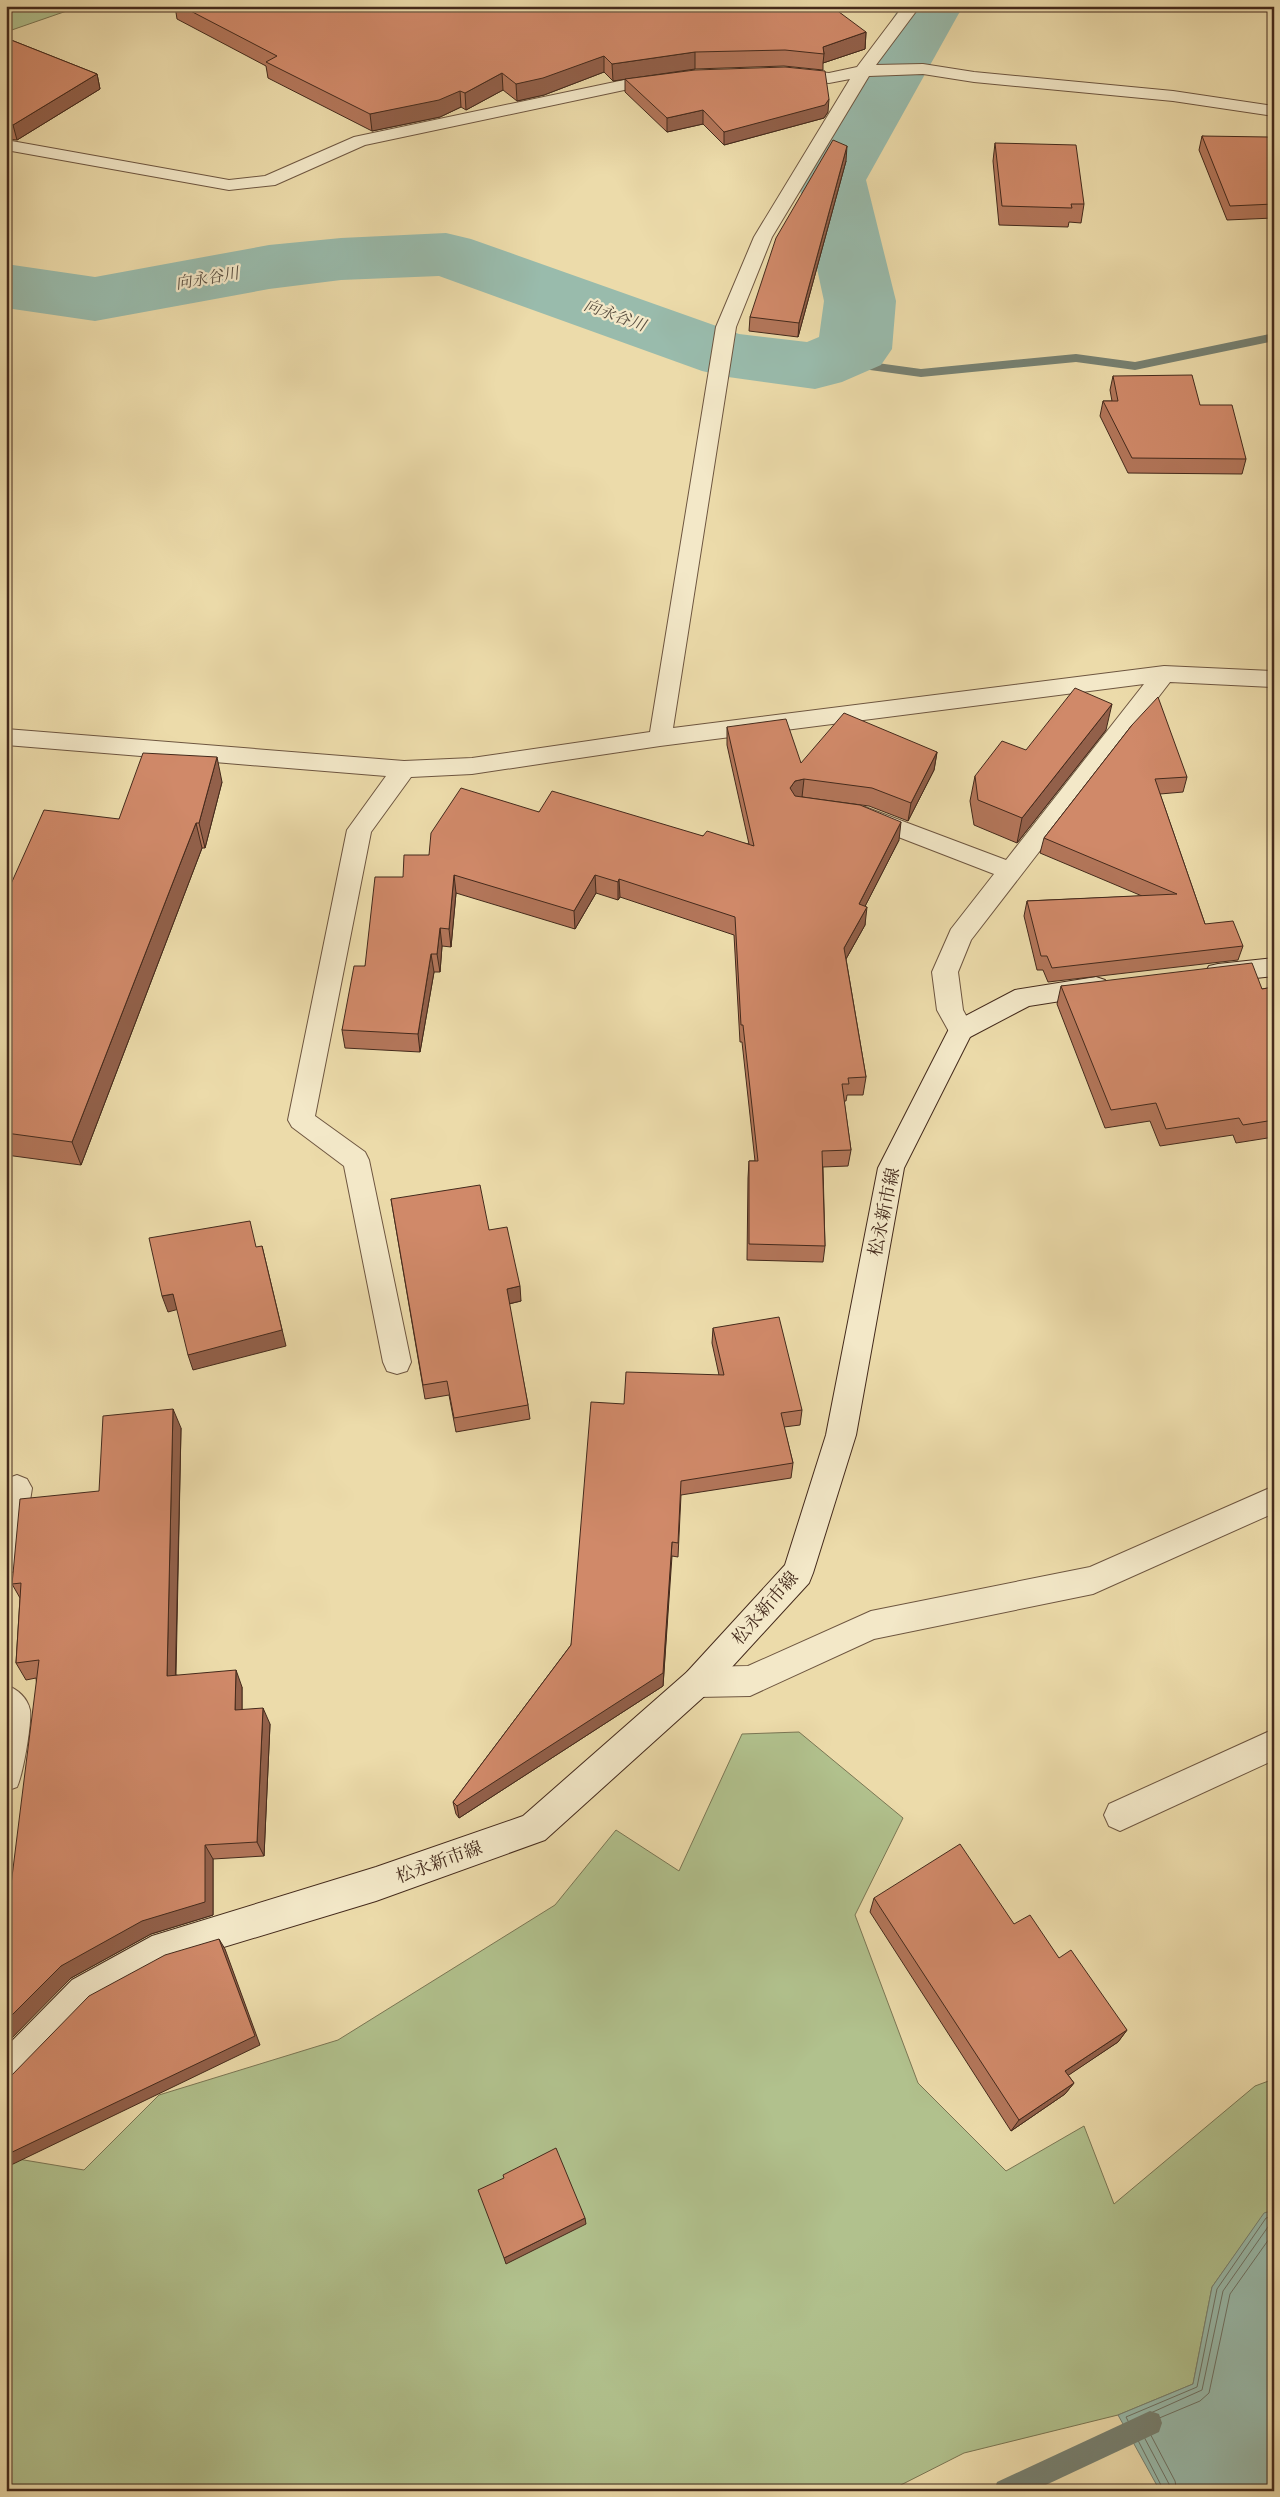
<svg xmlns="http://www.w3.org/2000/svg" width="1280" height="2497" font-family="'IM FELL Great Primer','Noto Serif JP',serif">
  <rect width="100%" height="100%" fill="#ecdbaa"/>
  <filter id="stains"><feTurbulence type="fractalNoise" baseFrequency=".004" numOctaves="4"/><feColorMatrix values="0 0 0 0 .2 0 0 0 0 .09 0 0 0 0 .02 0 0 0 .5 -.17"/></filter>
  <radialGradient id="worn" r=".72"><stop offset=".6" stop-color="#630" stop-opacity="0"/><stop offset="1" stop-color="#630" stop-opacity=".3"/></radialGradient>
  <g fill="#b1c18d" stroke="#7a7654">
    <path d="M6 6H81L6 32Z"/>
    <path d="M799 1732 903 1818 855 1915 918 2083 1006 2171 1084 2126 1114 2204 1255 2086 1274 2079V2210L1264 2214 1212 2287 1193 2384 1118 2415 964 2453 889 2491H6V2157L84 2170 159 2095 338 2040 555 1905 616 1830 679 1871 742 1734Z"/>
  </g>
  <path fill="#99bbac" stroke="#778172" d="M1274 2210V2491H1160L1118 2415 1193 2384 1212 2287 1264 2213Z"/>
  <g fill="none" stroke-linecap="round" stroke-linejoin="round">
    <g stroke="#6e7264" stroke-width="1">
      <path d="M1164 2491 1126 2417 1197 2387 1217 2289 1266 2218 1274 2216"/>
      <path d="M1170 2491 1169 2484 1135 2420 1202 2390 1223 2291 1270 2224 1274 2222"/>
      <path d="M1177 2491 1175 2481 1145 2424 1200 2401 1209 2393 1230 2294 1274 2232"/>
    </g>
    <g fill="#778172" fill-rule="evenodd">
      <path d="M1274 333V341L1135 370 1076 362 921 377 870 370H815L809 366 815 362H870L921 369 1076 354 1135 362Z"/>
      <path d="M1150 2411 1159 2414 1162 2423 1159 2432 1033 2491H994L997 2482Z"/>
    </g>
    <path fill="#99bbac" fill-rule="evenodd" d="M900 6H963L866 180 896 301 892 349 881 365 842 382 815 389 728 377 702 371 439 276 341 280 269 289 95 321 6 308V264L95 277 269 245 341 238 446 233 471 239 739 334 807 342 819 337 824 301 798 180Z"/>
    <g stroke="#6e5640" stroke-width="2">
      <g id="minor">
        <path d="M903 6H920L876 65 923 64 974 72 1173 91 1274 106V116L1173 101 974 82 923 74 869 76 772 237 736 327 673 728 1164 666 1274 671V687L1170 682 971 940 958 972 963 1010 974 1030 970 1037 961 1040 952 1037 937 1010 932 972 951 929 994 874 857 821 853 815 857 809 865 807 1006 860 1144 684 660 746 472 774 411 777 371 832 315 1116 365 1152 369 1160 411 1362 407 1371 397 1374 387 1371 383 1362 344 1166 292 1127 288 1120 347 830 386 776 6 745V729L404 761 472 758 650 732 716 327 754 237 850 79 829 83 789 79 783 78 780 74 783 70 789 69 829 73 857 67Z"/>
        <path d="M661 76 667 77 670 81 667 85 629 89 365 145 275 185 229 190 6 150V140L229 180 265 176 354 137 629 79Z"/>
        <path d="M17 1475 27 1479 32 1488 21 1560 17 1570 6 1574V1479Z"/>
        <path d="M1274 1486V1513L1093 1594 874 1639 750 1696 698 1697 687 1692 682 1682 687 1672 698 1667 748 1666 871 1611 1090 1567Z"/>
        <path d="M6 1685C17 1689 27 1697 30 1710 32 1723 23 1774 17 1787L6 1791Z"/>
        <path d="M1274 1729V1760L1120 1831 1109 1826 1104 1815 1109 1804Z"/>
      </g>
    </g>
    <g stroke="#442a1c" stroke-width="2">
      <g id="secondary">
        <path d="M1274 958V976L1218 982 1209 980 1205 973 1209 966 1218 964Z"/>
        <path d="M1096 977 1105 980 1109 987 1105 994 1029 1006 970 1037 904 1168 856 1435 813 1573 809 1583 709 1692 545 1840 376 1901 171 1963 96 2004 18 2084 6 2089V2047L72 1980 152 1936 376 1867 523 1816 687 1672 785 1565 826 1435 878 1168 952 1023 1015 990Z"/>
      </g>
    </g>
    <use href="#minor" fill="#f3e8c8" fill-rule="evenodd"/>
    <use href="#secondary" fill="#f3e8c8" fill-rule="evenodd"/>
  </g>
  <g fill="#b3765a" stroke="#442a1c">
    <path d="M175 6H282L286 8 866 32 865 49 823 63V70L784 66 695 69 648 76 828 112 824 118 724 145 703 124 667 132 625 92V79L613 81 604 72 544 95 517 101 503 90 466 110 461 107 440 117 372 131 268 78 266 66 177 19Z"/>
    <path d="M6 38 97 74 100 89 17 140 6 139Z"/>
    <path d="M1202 136 1274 149V218L1227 220 1199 150Z"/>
    <path d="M995 143 1084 204 1081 223 1069 222 1068 227 999 225 993 161Z"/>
    <path d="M846 161 798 337 749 331 750 317Z"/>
    <path d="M1113 376 1200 405 1246 459 1242 474 1128 473 1100 416 1103 401H1112L1110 390Z"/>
    <path d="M1132 725 1187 777 1183 792 1160 794 1205 924 1243 946 1238 960 1048 982 1043 970H1037L1024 916 1027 901 1142 896 1040 853 1044 838Z"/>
    <path d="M727 727 801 763 937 752 934 770 908 821 869 806 802 797 899 840 865 906V925L846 959 866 1077 863 1095H847L846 1101H844L851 1150 848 1166 823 1167 825 1246 823 1262 747 1260 748 1178 749 1161H755L742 1042H740L734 935 620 897 618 900 596 893 575 929 456 893 451 947 442 946 440 972H434L420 1052 345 1048 342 1030 365 966 403 877 429 855 539 812 703 836 749 844 727 745Z"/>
    <path d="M1106 730 1017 843 974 825 970 801 975 776Z"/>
    <path d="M1274 746V762L1271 755Z"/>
    <path d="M222 782 205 848H202L81 1165 6 1155V895L119 819Z"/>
    <path d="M1274 836V861L1269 850Z"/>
    <path d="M1061 986 1262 989 1274 987V1137L1236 1143 1233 1135 1160 1146 1150 1121 1105 1128 1057 1004Z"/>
    <path d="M391 1199 489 1230 521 1301 509 1304 528 1405 530 1419 456 1432 449 1395 425 1399Z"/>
    <path d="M713 1328 802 1410 800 1425 784 1427 793 1463 791 1478 681 1495 678 1557 672 1556 663 1686 459 1818 456 1814 453 1802 571 1645 624 1404 719 1375 712 1343Z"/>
    <path d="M181 1428 176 1675 242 1687V1710L270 1724 264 1856 213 1859V1915L151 1934 71 1978 36 1678 26 1680 16 1663 20 1598 12 1584 99 1491Z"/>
    <path d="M874 1898 1014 1924 1059 1958 1127 2030 1118 2042 1068 2075 1074 2083 1065 2094 1011 2131 870 1912Z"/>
  </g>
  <g fill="#92604a" stroke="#442a1c">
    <path d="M866 32 865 49 823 63 824 54 823 47Z"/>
    <path d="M695 52V69L613 81 612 64Z"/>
    <path d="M604 56V72L544 95 517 101 516 84Z"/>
    <path d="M502 73 503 90 466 110 465 93Z"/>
    <path d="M97 74 100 89 17 140 13 125Z"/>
    <path d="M460 91 461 107 440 117 372 131 370 114Z"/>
    <path d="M829 99 828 112 824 118 724 145V132Z"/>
    <path d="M703 110V124L667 132V118Z"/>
    <path d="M847 146 846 161 798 337 799 323Z"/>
    <path d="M1112 704 1106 730 1017 843 1022 818Z"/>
    <path d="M937 752 934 770 908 821 911 803Z"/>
    <path d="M217 757 222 782 205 848 199 823Z"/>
    <path d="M804 779 802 797 788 806 790 788 795 781Z"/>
    <path d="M901 822 899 840 857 922 859 904Z"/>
    <path d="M196 823 202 848 81 1165 72 1142Z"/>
    <path d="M454 875 456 893 451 947 449 929Z"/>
    <path d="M595 875 596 893 575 929 574 911Z"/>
    <path d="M619 879 620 897 618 900V882Z"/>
    <path d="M867 907 865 925 842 966 844 948Z"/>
    <path d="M440 928 442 946 440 972 437 954Z"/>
    <path d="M431 954 434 972 420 1052 418 1034Z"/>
    <path d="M262 1246 286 1346 193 1370 188 1355Z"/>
    <path d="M520 1286 521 1301 508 1304 507 1289Z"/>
    <path d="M173 1294 179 1309 168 1312 162 1296Z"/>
    <path d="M173 1409 181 1428 175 1692 167 1676Z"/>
    <path d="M672 1542 663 1686 459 1818 457 1806Z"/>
    <path d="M236 1670 242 1687V1726L235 1710Z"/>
    <path d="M263 1708 270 1724 264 1856 257 1842Z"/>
    <path d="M205 1845 213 1859V1915L151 1934 71 1978 6 2044V2021L61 1966Z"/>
    <path d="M219 1939 225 1949 260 2045 11 2165 6 2161V2155Z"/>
    <path d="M1127 2030 1118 2042 1057 2083 1065 2071Z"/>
    <path d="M1074 2083 1065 2094 1011 2131 1019 2120Z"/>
    <path d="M585 2218 586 2224 506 2264 504 2258Z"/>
  </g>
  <g fill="#d08969" stroke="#442a1c">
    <path d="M181 6H282L286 8V6H831L866 32 823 47 824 54 785 50 695 52 612 64 604 56 543 78 516 84 502 73 465 93 460 91 439 100 370 114 266 62 277 56Z"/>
    <path d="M6 38 97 74 13 125 6 124Z"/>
    <path d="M785 67 825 71 829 99 825 105 724 132 703 110 667 118 625 79 695 70Z"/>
    <path d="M1202 136 1268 137 1274 149V204L1230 206Z"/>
    <path d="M833 140 847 146 799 323 750 317 776 238Z"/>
    <path d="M995 143 1076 145 1084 204H1071L1072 208 1002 206Z"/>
    <path d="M1192 375 1200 405H1232L1246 459 1132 458 1103 401H1118L1113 376Z"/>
    <path d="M1075 688 1112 704 1022 818 978 800 975 776 1002 741 1026 750Z"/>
    <path d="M1158 697 1187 777 1155 779 1205 924 1233 921 1243 946 1052 968 1047 956H1041L1027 901 1177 894 1044 838 1132 725Z"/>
    <path d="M844 713 937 752 911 803 872 788 804 779 795 781 790 788 795 796 860 805 901 822 859 904 867 907 844 948 866 1077 848 1078 849 1084H842L851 1150 822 1151 825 1246 749 1244V1161H758L743 1025H741L735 917 619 879 618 882 595 875 574 911 454 875 449 929 440 928 437 954H431L418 1034 342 1030 354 966H365L375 877H403L404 855H429L431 833 461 788 539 812 552 791 703 836 707 831 754 846 727 727 786 719 801 763Z"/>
    <path d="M143 753 217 757 199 823H196L72 1142 6 1133V895L44 810 119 819Z"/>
    <path d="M1252 963 1262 989 1274 987V1120L1243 1125 1239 1118 1166 1129 1156 1103 1111 1110 1061 986Z"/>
    <path d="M480 1185 489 1230 507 1227 520 1286 507 1289 528 1405 454 1418 447 1381 423 1385 391 1199Z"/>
    <path d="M250 1221 256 1247 262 1246 282 1330 188 1355 173 1294 162 1296 149 1238Z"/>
    <path d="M779 1317 802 1410 781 1413 793 1463 681 1481 678 1543 672 1542 663 1673 457 1806 453 1802 571 1645 591 1402 624 1404 626 1372 724 1375 713 1328Z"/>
    <path d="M173 1409 167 1676 236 1670 235 1710 263 1708 257 1842 205 1845V1902L142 1921 61 1966 6 2021V1925L39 1660 16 1663 21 1583 12 1584 20 1499 99 1491 103 1416Z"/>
    <path d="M960 1844 1014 1924 1030 1915 1059 1958 1071 1950 1127 2030 1065 2071 1074 2083 1019 2120 874 1898Z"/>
    <path d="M219 1939 255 2036 6 2155V2079L10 2077 89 1996 165 1955Z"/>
    <path d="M556 2148 585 2218 504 2258 478 2190 504 2178 503 2175Z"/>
  </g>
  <g text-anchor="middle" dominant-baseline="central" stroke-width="4.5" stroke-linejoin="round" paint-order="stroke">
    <g font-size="16" font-style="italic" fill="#594e40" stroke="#f3e8c8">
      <text transform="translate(207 278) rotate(-10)">向永谷川</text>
      <text transform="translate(615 315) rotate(20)">向永谷川</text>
    </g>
    <g font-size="18" fill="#442a1c" stroke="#f3e8c8">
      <text transform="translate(884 1212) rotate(-78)">松永新市線</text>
      <text transform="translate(765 1608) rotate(-49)">松永新市線</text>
      <text transform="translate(439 1862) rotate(-20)">松永新市線</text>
    </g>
  </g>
  <rect width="1280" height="2497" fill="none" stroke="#ecdbaa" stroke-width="25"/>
  <rect x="8" y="8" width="1265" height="2482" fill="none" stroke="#442a1c" stroke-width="2.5"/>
  <rect x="12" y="12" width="1255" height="2472" fill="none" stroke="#442a1c"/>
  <rect width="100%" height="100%" filter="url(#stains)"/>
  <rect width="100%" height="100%" fill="url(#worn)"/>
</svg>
